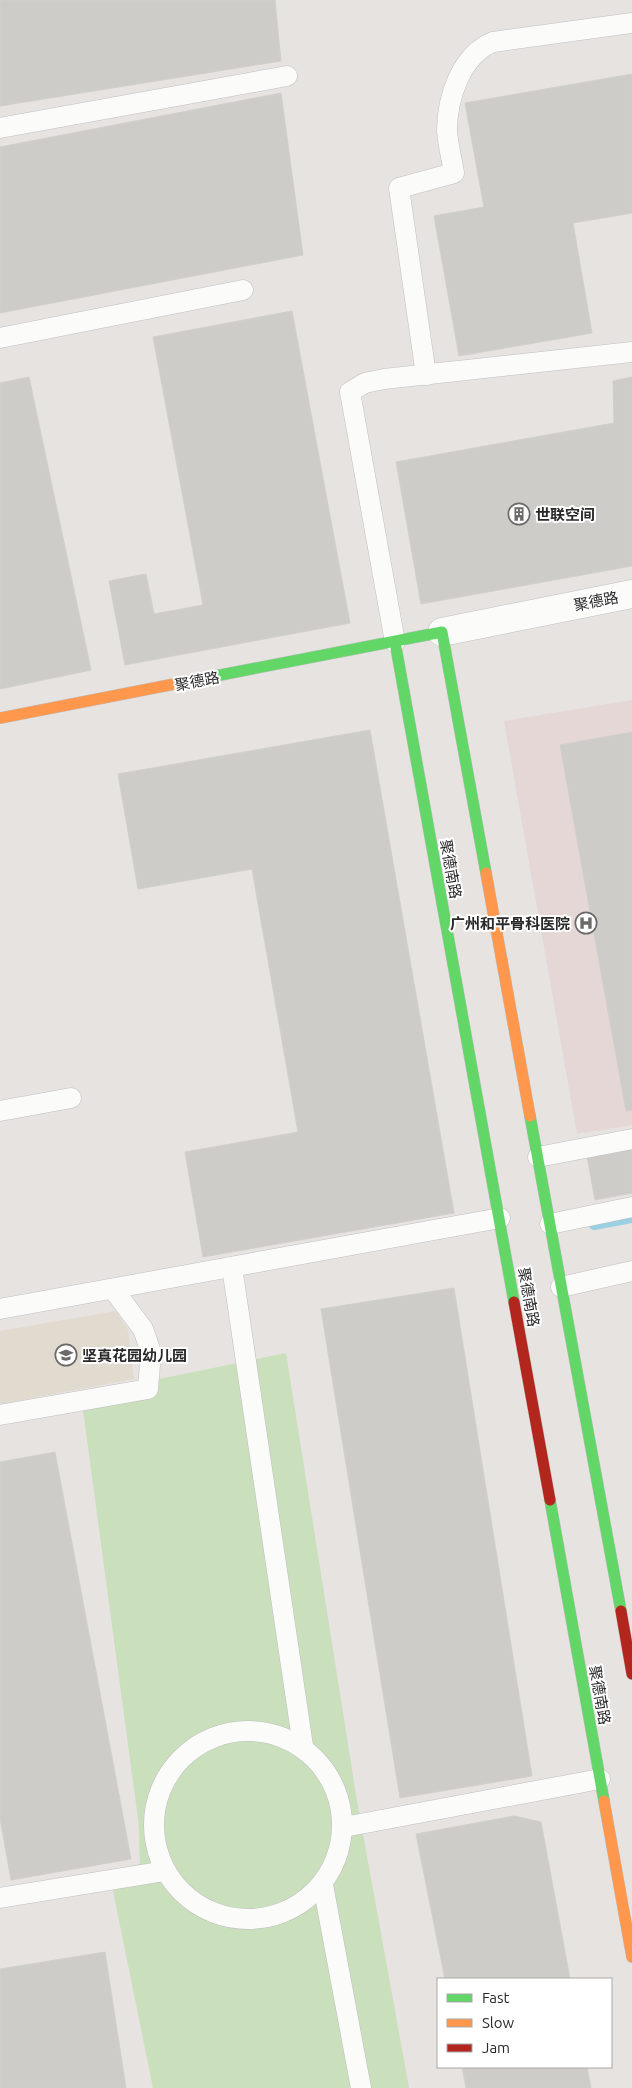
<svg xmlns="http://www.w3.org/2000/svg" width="632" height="2088" font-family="Ubuntu,'Noto Sans SC',sans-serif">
  <rect width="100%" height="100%" fill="#e6e3e0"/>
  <path fill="#e0dacf" d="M116 1311 128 1330 134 1379 0 1404V1331Z"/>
  <path fill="#e4d7d6" d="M632 700V1125L577 1134 504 721Z"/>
  <path fill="#cadfbb" d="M286 1353 357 1801 409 2088H153L109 1871 140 1864 139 1826 81 1395Z"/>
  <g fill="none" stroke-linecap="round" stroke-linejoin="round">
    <path stroke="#99d0e2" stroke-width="10" d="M594 1225 632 1218"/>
  </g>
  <g fill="#ceccc9" stroke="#d1cfcc">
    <path d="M0 0H275L281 61 0 106Z"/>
    <path d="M632 74V213L573 223 592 333 459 356 434 216 484 207 465 103Z"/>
    <path d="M281 93 303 255 0 313V147Z"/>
    <path d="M292 311 350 623 125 665 109 581 146 574 154 614 203 605 153 337Z"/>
    <path d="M29 377 91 670 0 689V383Z"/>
    <path d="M632 377V566L421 604 396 462 614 423 613 381Z"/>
    <path d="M370 730 454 1213 203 1257 185 1152 298 1132 252 869 138 889 118 774Z"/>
    <path d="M632 732V1110L626 1111 560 745Z"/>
    <path d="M632 1148V1193L595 1200 587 1156Z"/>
    <path d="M454 1288 532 1776 400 1798 321 1309Z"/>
    <path d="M55 1452 131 1859 11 1880 0 1818V1462Z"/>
    <path d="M514 1816 541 1822 570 1979H445L416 1834Z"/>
    <path d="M105 1952 126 2088H0V1969Z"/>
    <path d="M462 2067H587L591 2088H466Z"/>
  </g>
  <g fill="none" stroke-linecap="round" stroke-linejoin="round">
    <g stroke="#c0bfc0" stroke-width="21">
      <g id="lane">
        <path d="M0 128 287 76"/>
        <path d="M0 338 243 290"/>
        <path d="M426 375 399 188 454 173C452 160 448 145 447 131 447 98 461 55 493 42L632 23"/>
        <path d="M395 642 350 392 365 383 384 379 632 352"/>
        <path d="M0 1111 71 1098"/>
        <path d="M538 1157 632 1139"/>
        <path d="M550 1224 632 1207"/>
        <path d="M232 1267 303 1746"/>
        <path d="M561 1287 632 1271"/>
        <path d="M0 1309 500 1218"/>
        <path d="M0 1415 148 1389 151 1352 143 1329 113 1289"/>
        <circle cx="248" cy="1825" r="94"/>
        <path d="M344 1827 600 1779"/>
        <path d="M323 1885 361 2088"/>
        <path d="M0 1898 165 1871"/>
      </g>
    </g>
    <g stroke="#c0bfc0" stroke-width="29">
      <path id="street" d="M442 632 632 594"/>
    </g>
    <g stroke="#c0bfc0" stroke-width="12">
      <g id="fast">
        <path d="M395 642 514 1302"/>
        <path d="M205 678 442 632 486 873"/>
        <path d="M530 1116 621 1611"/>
        <path d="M550 1500 604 1801"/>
      </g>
    </g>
    <g stroke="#c0bfc0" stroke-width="12">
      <g id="slow">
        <path d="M0 718 205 678"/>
        <path d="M486 873 530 1116"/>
        <path d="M604 1801 632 1957"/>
      </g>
    </g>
    <g stroke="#c0bfc0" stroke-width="12">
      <g id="jam">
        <path d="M514 1302 550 1500"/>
        <path d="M621 1611 632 1674"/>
      </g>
    </g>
    <use href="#lane" stroke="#fbfbfa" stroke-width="20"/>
    <use href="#street" stroke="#fbfbfa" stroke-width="28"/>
    <use href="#fast" stroke="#63d668" stroke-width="11"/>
    <use href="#slow" stroke="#ff974d" stroke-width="11"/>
    <use href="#jam" stroke="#b3261e" stroke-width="11"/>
  </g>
  <defs>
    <g id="building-ring" transform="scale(1.125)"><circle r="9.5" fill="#fff" stroke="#6b6a69" stroke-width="1.5"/><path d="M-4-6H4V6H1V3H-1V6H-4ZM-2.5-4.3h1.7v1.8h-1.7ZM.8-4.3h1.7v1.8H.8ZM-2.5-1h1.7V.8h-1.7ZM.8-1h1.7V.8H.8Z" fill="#6b6a69"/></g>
    <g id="hospital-ring" transform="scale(1.125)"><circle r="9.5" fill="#fff" stroke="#6b6a69" stroke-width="1.5"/><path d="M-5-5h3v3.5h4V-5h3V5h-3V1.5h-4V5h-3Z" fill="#6b6a69"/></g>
    <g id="school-ring" transform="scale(1.125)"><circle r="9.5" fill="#fff" stroke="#6b6a69" stroke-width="1.5"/><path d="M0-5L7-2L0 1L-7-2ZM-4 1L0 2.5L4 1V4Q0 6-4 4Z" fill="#6b6a69"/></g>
  </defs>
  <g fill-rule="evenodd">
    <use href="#building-ring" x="519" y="514"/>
    <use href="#hospital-ring" x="586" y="923"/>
    <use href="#school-ring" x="66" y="1355"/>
  </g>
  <g text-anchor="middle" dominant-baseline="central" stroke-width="4" stroke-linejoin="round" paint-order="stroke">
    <g font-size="15" font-weight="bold" fill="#292929" stroke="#fff" text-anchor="start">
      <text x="535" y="514">世联空间</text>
      <text x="570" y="923" text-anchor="end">广州和平骨科医院</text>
      <text x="82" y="1355">坚真花园幼儿园</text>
    </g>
    <g font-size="15" fill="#292929" stroke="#fff">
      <text transform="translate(596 601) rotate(-11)">聚德路</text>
      <text transform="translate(197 681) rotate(-11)">聚德路</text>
      <text transform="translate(451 869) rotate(80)">聚德南路</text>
      <text transform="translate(529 1297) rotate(80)">聚德南路</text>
      <text transform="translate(600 1695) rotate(80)">聚德南路</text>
    </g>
  </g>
  <rect x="437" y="1978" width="175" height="90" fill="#ffffff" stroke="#a9a9a9"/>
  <rect x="447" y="1994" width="25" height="8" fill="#63d668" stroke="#a9a9a9"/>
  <text x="482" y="2003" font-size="15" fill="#292929">Fast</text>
  <rect x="447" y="2019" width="25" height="8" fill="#ff974d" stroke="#a9a9a9"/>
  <text x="482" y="2028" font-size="15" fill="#292929">Slow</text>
  <rect x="447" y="2044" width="25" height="8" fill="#b3261e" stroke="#a9a9a9"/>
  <text x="482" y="2053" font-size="15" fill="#292929">Jam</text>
</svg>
